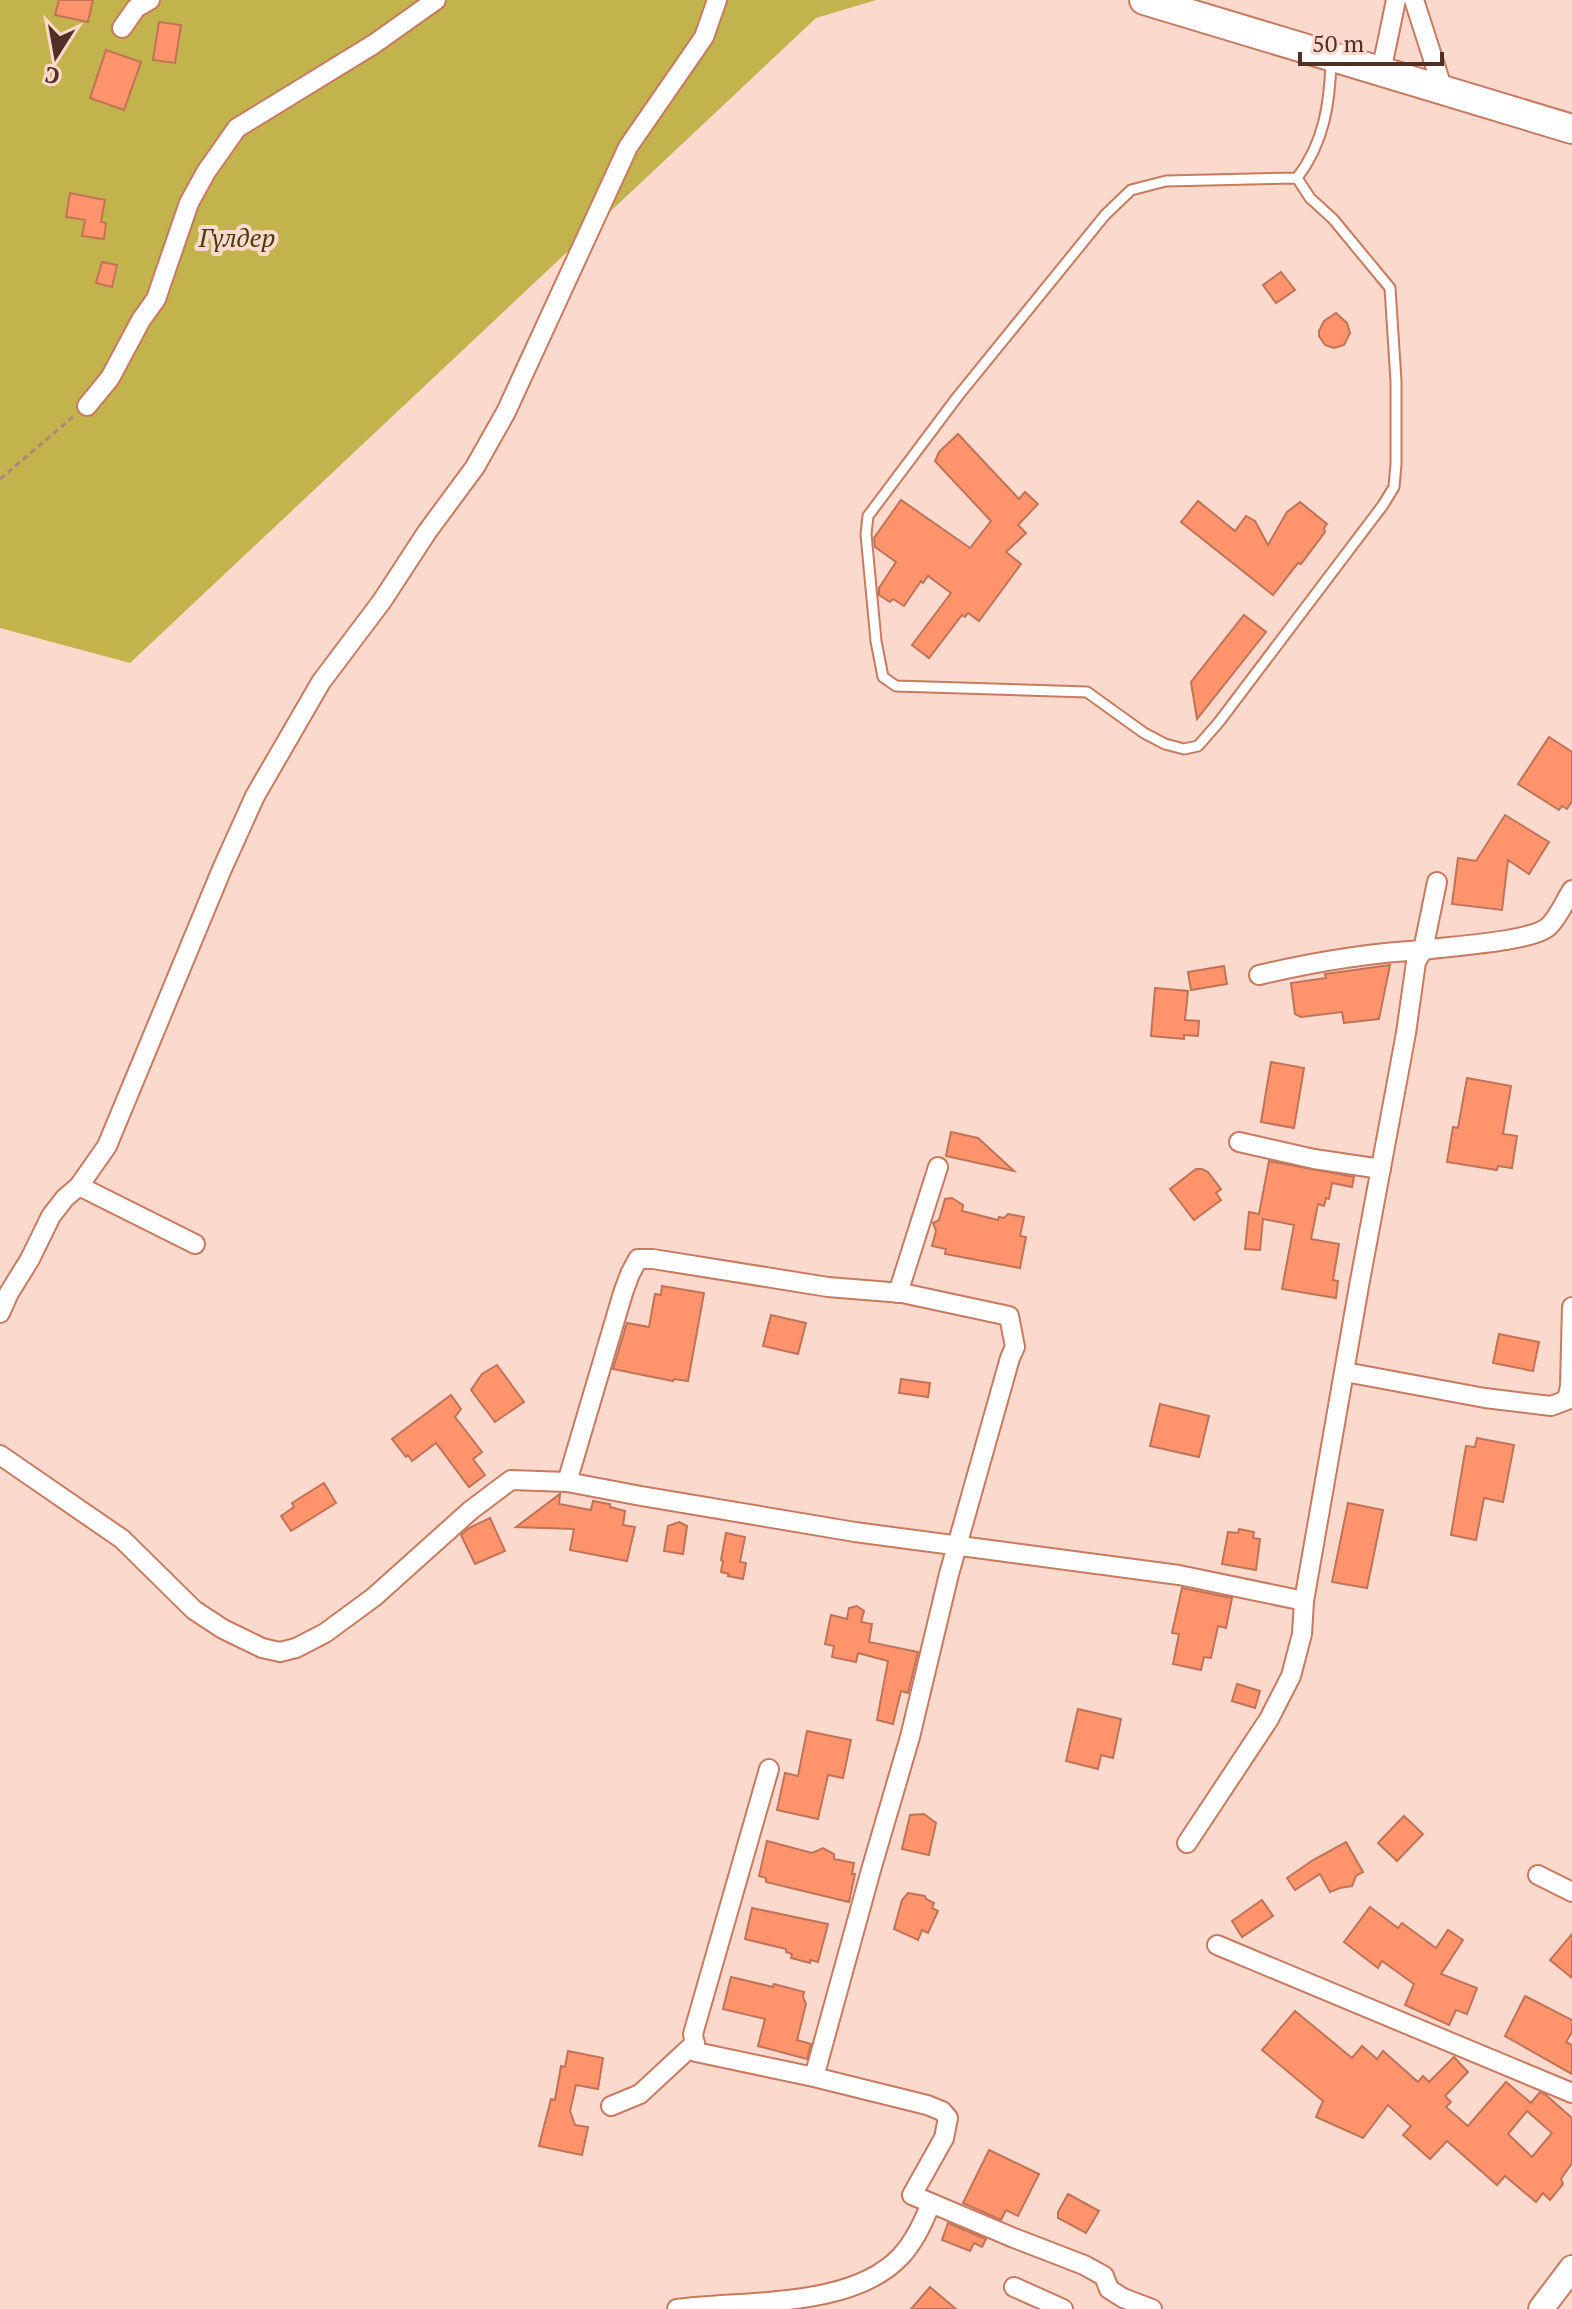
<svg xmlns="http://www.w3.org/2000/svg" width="1572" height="2309" font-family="'PT Serif',serif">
  <rect width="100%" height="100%" fill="#fcd9cd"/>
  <path fill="#c3b34d" d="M0 0H876L816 18 130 663 0 628Z"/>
  <g fill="#fe936c" stroke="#c07357" stroke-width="2" fill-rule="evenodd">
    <path d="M59 0H93L88 22 55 15Z"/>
    <path d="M159 22 181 25 175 63 153 60Z"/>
    <path d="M106 50 141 62 124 110 90 98Z"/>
    <path d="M70 193 105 200 101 222 106 223 104 239 82 236 85 220 66 217Z"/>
    <path d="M102 262 117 265 112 287 96 283Z"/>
    <path d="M1281 272 1295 290 1276 303 1263 285Z"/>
    <path d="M1336 313 1347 323 1350 333 1344 345 1334 348 1325 345 1319 336V331L1324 321Z"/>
    <path d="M958 434 1019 499 1025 492 1038 504 1018 525 1026 533 1006 552 1021 564 979 621 968 613 965 617 962 615 929 658 912 645 951 593 928 576 923 583 921 581 904 606 893 599 890 602 879 595V588L896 562 875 547 874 538 901 500 970 548 991 521 935 461 939 452Z"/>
    <path d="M1198 501 1235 531 1246 516 1255 521 1268 545 1287 512 1300 502 1327 524 1324 528 1325 532 1301 564 1298 563 1273 595 1181 522Z"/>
    <path d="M1244 615 1266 632 1197 719 1191 682Z"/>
    <path d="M1549 737 1572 752V801L1567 809 1562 806 1559 810 1518 784Z"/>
    <path d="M1505 815 1549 842 1529 874 1508 860 1502 910 1452 904 1458 858 1476 861Z"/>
    <path d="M1390 965 1379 1019 1344 1023 1342 1012 1301 1017 1295 1014 1291 983 1326 978 1325 974Z"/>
    <path d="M1224 966 1227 984 1191 990 1188 972Z"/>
    <path d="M1155 988 1188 991 1185 1020 1199 1021 1198 1036 1184 1035V1039L1151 1036Z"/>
    <path d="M1271 1062 1304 1068 1294 1128 1261 1122Z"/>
    <path d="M1467 1078 1511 1086 1503 1134 1517 1136 1512 1168 1498 1166 1497 1170 1447 1162 1453 1127 1458 1128Z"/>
    <path d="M951 1132 978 1138 1014 1171 946 1156Z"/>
    <path d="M1269 1161 1354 1177 1352 1187 1332 1183 1329 1199 1326 1198 1324 1206 1318 1204 1311 1239 1339 1244 1333 1280 1338 1281 1336 1298 1282 1289 1294 1225 1263 1219 1260 1250 1245 1249 1249 1212 1259 1214Z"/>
    <path d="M1196 1169H1202L1208 1172 1221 1189 1216 1193 1221 1200 1194 1220 1170 1189Z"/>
    <path d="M952 1198 963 1205 962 1211 998 1220 999 1217 1004 1218 1008 1214 1024 1217 1020 1236 1026 1237 1020 1268 945 1254 946 1249 932 1246 936 1231 933 1223 939 1220 945 1199Z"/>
    <path d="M662 1286 704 1293 688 1381 674 1379 673 1381 613 1369 627 1323 649 1327 655 1294 661 1295Z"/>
    <path d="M771 1315 806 1323 798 1354 763 1346Z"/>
    <path d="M1499 1334 1539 1342 1533 1371 1493 1363Z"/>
    <path d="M497 1365 524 1402 495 1422 471 1390 482 1374Z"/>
    <path d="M901 1379 930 1383 928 1397 899 1393Z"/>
    <path d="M451 1395 461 1409 455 1417 482 1452 473 1459 485 1475 469 1487 436 1443 412 1461 408 1455 406 1457 392 1439Z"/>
    <path d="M1160 1404 1209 1416 1199 1457 1150 1446Z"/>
    <path d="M1477 1438 1514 1445 1503 1502 1484 1498 1476 1540 1451 1535 1466 1446 1475 1447Z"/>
    <path d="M324 1483 336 1503 291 1531 281 1516 294 1507 292 1503Z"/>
    <path d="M560 1494 559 1504 591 1510 593 1501 610 1504V1507L625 1511 623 1525 635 1527 627 1561 570 1550 574 1529 516 1527Z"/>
    <path d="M1348 1503 1383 1510 1367 1588 1332 1582Z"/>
    <path d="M490 1518 505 1551 475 1564 461 1535 469 1528Z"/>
    <path d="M679 1522 687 1526 683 1554 664 1551 668 1526Z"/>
    <path d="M1239 1529 1254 1532 1253 1538 1260 1539 1256 1570 1222 1564 1228 1532 1238 1533Z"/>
    <path d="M726 1533 745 1537 740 1562 746 1563 743 1579 728 1576 729 1574 721 1572 723 1561 721 1560Z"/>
    <path d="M1182 1588 1232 1598 1226 1628 1218 1626 1211 1658 1204 1657 1201 1670 1173 1664 1179 1634 1172 1633Z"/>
    <path d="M857 1606 864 1611 861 1622 872 1624 869 1642 918 1652 908 1693 901 1691 893 1724 877 1720 888 1661 858 1653 856 1662 832 1657 834 1646 825 1644 831 1615 847 1619 849 1608Z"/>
    <path d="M1237 1684 1260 1691 1255 1708 1232 1701Z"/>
    <path d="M1078 1709 1121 1719 1113 1758 1101 1755 1098 1769 1066 1761Z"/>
    <path d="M807 1731 851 1740 843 1778 828 1775 818 1819 777 1810 785 1773 798 1776Z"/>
    <path d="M924 1814 936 1823 929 1855 902 1849 910 1815Z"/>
    <path d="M1404 1816 1423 1834 1397 1861 1378 1843Z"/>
    <path d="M767 1841 812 1853 823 1848 834 1854V1859L854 1863 852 1874H855L849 1902 766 1882V1878L759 1876Z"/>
    <path d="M1346 1842 1363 1872 1356 1876 1352 1886 1340 1888 1330 1892 1320 1874 1295 1890 1287 1878 1313 1860Z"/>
    <path d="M908 1893 925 1896 926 1899 934 1903 932 1908 938 1911 928 1933 922 1930 918 1940 894 1929 902 1900Z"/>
    <path d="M1262 1900 1273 1916 1242 1937 1232 1921Z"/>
    <path d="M1370 1907 1398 1928 1402 1923 1436 1948 1448 1930 1463 1940 1441 1974 1477 1988 1467 2014 1456 2010 1449 2025 1405 2005 1414 1984 1382 1961 1378 1968 1344 1942Z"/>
    <path d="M752 1908 828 1924 818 1962 810 1960V1963L791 1958 792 1954 786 1952V1949L745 1939Z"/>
    <path d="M1572 1934V1978L1550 1960Z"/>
    <path d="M731 1977 773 1987 774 1984 804 1992 803 1997 806 2004 797 2040 811 2044 807 2059 758 2046 765 2019 723 2009Z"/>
    <path d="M1525 1996 1572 2020V2032L1566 2042 1572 2045V2074L1505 2036Z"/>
    <path d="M1295 2011 1352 2058 1362 2046 1377 2059 1383 2051 1418 2082 1423 2076 1429 2082 1454 2057 1468 2072 1445 2096 1451 2102 1446 2107 1468 2126 1506 2082 1531 2103 1540 2092 1546 2095 1572 2118V2163L1561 2179 1563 2184 1550 2200 1543 2193 1536 2202 1505 2176 1497 2185 1447 2141 1430 2159 1403 2135 1411 2126 1388 2105 1363 2138 1316 2117 1323 2101 1262 2050ZM1527 2111 1552 2133 1532 2157 1508 2134Z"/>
    <path d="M568 2051 603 2058 598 2089 576 2085 570 2111 575 2125 588 2127 582 2155 539 2146 551 2099 555 2100 561 2066 565 2067Z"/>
    <path d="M989 2150 1039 2174 1018 2216 1006 2210 1001 2220 963 2203Z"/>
    <path d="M1068 2194 1099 2211 1086 2233 1058 2218V2212Z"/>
    <path d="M948 2223 986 2239 982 2247 974 2243 970 2251 942 2240Z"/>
    <path d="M930 2287 956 2309H911Z"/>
  </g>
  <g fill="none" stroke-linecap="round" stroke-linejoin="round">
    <g stroke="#c87a5f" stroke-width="13">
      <path id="lane" d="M1297 178 1310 198 1333 219 1390 288 1396 381V464L1394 487 1383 505 1219 722 1198 746 1184 749 1165 744 1144 733 1087 692 896 686 883 677 876 641 867 545 866 534 868 516 958 396 1105 215 1131 190 1166 181 1297 178C1324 143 1330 103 1331 60"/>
    </g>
    <g stroke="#c87a5f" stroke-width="22">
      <g id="street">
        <path d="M1414 0 1443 90"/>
        <path d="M122 28 136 8 150 0"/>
        <path d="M1381 72 1396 0"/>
        <path d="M87 406 110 378 141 320 156 299 189 203 206 172 237 128 374 44 436 0"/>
        <path d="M1259 975C1314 962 1367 953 1423 950L1437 882"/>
        <path d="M1239 1142 1314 1159 1381 1169"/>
        <path d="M79 1186 195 1244"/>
        <path d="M898 1293 938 1167"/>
        <path d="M0 1313 9 1293 30 1259 51 1216 65 1198 79 1186 107 1146 222 869 255 796 321 682 382 601 427 532 475 467 506 412 628 147 704 37 717 0"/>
        <path d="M1345 1372 1485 1398 1551 1406 1567 1400 1570 1386 1572 1307"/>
        <path d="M0 1455 122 1539 194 1610 223 1629 262 1648 280 1652 296 1648 325 1633 374 1597 471 1510 511 1480 567 1482 641 1496 855 1532 1179 1575 1304 1601 1359 1286 1406 1033 1416 962 1423 950C1450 946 1530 942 1548 927 1558 918 1565 901 1572 890"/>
        <path d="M567 1482 623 1293 630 1274 638 1259H653L828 1287 902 1293 1009 1316 1015 1347 1010 1358 949 1574 910 1737 871 1870 814 2077 927 2105 942 2111 948 2118 944 2138 912 2195 1014 2238 1084 2265 1104 2276 1109 2289 1123 2298 1152 2309"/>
        <path d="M769 1769 693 2034 696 2052 814 2077"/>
        <path d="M1187 1843 1269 1719 1291 1676 1302 1634 1304 1601"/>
        <path d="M1538 1875 1572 1892"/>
        <path d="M1217 1945 1572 2093"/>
        <path d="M611 2106 640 2094 695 2043"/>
        <path d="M1014 2287 1063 2309"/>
        <path d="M677 2309C744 2300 852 2309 901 2256 915 2241 924 2221 931 2203"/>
      </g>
    </g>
    <g stroke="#c87a5f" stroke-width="28">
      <path id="secondary" d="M1541 2309 1572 2268"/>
    </g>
    <g stroke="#c87a5f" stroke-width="32">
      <path id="primary" d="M1144 0 1572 129"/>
    </g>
    <path stroke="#aa887c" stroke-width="3" stroke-dasharray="6 4" stroke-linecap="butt" d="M0 479 74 416"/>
    <use href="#lane" stroke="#fff" stroke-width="9"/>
    <use href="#street" stroke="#fff" stroke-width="18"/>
    <use href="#secondary" stroke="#fff" stroke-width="24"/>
    <use href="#primary" stroke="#fff" stroke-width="28"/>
  </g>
  <g text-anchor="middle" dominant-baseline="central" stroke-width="8" stroke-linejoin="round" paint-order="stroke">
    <g font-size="26" font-style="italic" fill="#463e0b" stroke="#fcd9cd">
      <text x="237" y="237">Гүлдер</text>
    </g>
  </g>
  <g transform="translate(56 56) rotate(191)" stroke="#fcd9cd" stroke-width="6" paint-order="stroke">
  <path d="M0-6L14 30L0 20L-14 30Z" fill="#513024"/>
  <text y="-12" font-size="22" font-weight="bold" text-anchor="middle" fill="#513024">С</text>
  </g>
  <path d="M1300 52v12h142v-12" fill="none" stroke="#513024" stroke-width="4"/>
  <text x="1312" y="52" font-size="24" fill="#513024" stroke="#fcd9cd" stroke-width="6" paint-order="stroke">50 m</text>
</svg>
